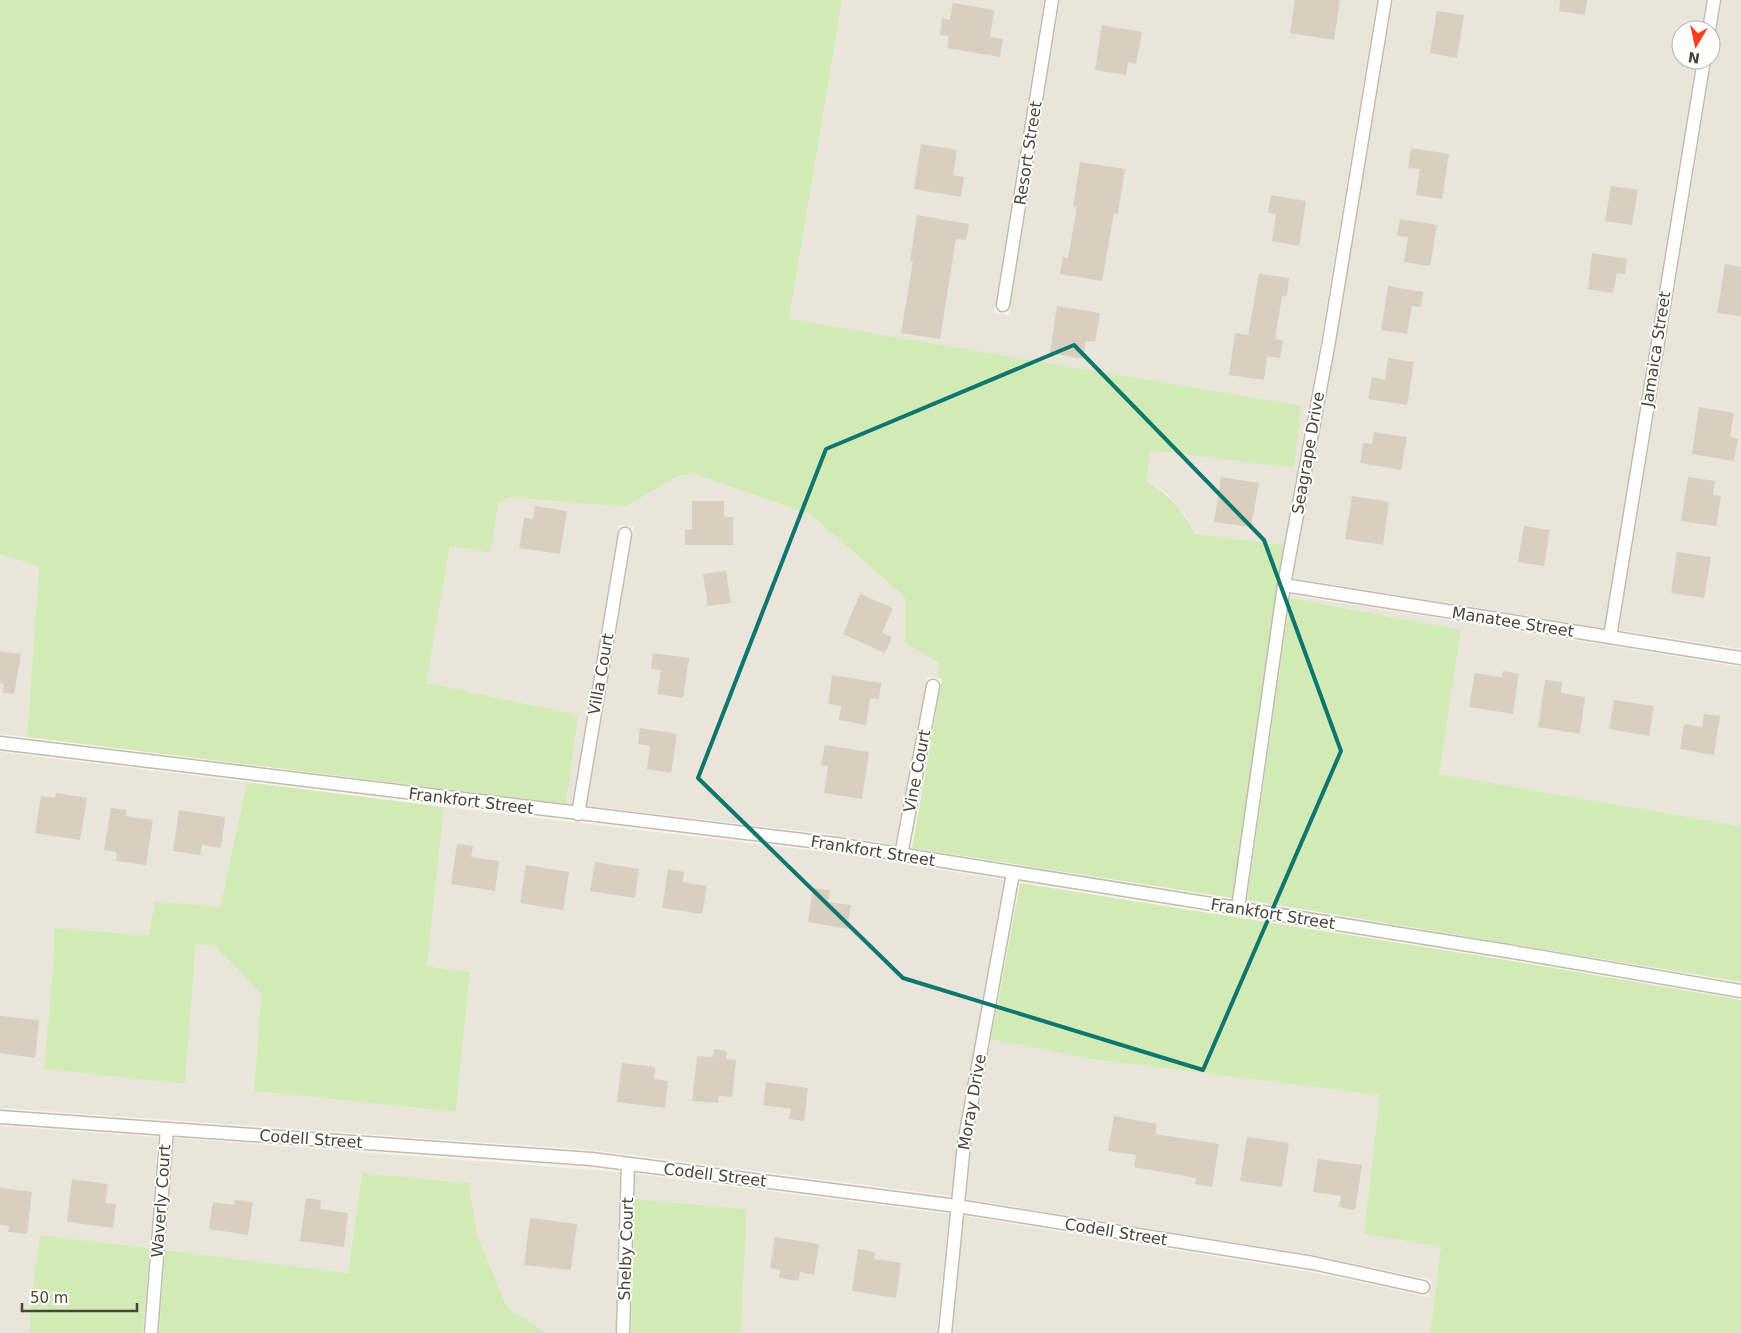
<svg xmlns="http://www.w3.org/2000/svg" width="1741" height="1333" font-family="'DejaVu Sans',sans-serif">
  <rect width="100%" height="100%" fill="#f6f3ec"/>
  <g fill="#eae5da">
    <path d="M842 0H1044L994 313 1009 315 1060 0H1377L1321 340 1284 545 1195 534 1185 515 1166 493 1147 482 1150 449 1294 468 789 319Z"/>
    <path d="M1393 0H1706L1701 30H1681V60H1696L1604 628 1293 578 1336 342Z"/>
    <path d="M1722 0H1741V649L1619 630Z"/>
    <path d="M694 474 810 514 905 597V643L939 663 937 678 927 677 895 845 837 835 587 806 634 527 619 525 572 804H566L577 715 425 684 450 546 491 553 498 505 508 497 625 507 678 476Z"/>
    <path d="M0 554 39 565 27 737 0 734Z"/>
    <path d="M1291 595 1741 667V826L1438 774 1461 630 1290 598Z"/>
    <path d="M0 752 247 782 220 907 155 901 149 935 54 928 53 968 45 1069 185 1084 196 944 215 946 261 994 254 1091 456 1112 470 972 427 966 444 807 835 853 1004 880 957 1143 951 1196 592 1150 0 1108Z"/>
    <path d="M991 1039 1089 1059 1381 1095 1364 1234 1441 1247 1430 1333H953L964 1216 1311 1272 1428 1297 1432 1280 1314 1255 966 1199 972 1145Z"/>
    <path d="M0 1126 158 1137 150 1248 40 1235 31 1297 29 1333H0Z"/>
    <path d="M174 1138 620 1172 616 1333H545L507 1307 477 1235 469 1183 362 1173 348 1273 165 1250Z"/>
    <path d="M635 1174 949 1214 937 1333H741L747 1209 635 1199Z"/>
  </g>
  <g fill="#d2eab5">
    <path d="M0 0H842L789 319 1301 406 1294 468 1150 450 1147 482C1171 496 1182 509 1195 534L1284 545 1232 898 912 848 942 679 937 678 939 663 905 643V597L810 514 694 474 678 476 625 507 508 497 498 505 491 553 450 546 426 683 578 715 566 804 27 737 39 566 0 554Z"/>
    <path d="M1290 598 1461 630 1439 774 1741 826V982L1247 900Z"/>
    <path d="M247 782 444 807 427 966 470 972 456 1112 254 1091 261 994 215 946 196 944 185 1084 44 1069 53 968 54 928 149 935 155 901 220 907Z"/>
    <path d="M1020 883 1506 960 1741 1000V1333H1430L1441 1247 1364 1234 1380 1095 1089 1059 991 1039Z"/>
    <path d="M362 1173 469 1183 477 1235 507 1307 546 1333H159L165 1250 348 1273Z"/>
    <path d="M635 1199 747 1209 741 1333H631Z"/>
    <path d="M40 1235 150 1248 143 1333H29L31 1297Z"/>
  </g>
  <g fill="#d8cfc1">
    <path d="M1295 0H1340L1334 40 1290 33Z"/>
    <path d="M1560 0H1587L1585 15 1559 11Z"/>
    <path d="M953 3 994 10 990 37 1003 39 1000 57 947 48 949 36 940 35 942 18 950 20Z"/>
    <path d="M1437 11 1464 15 1457 58 1430 53Z"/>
    <path d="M1102 25 1142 32 1136 64 1128 62 1126 75 1095 70Z"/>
    <path d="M921 144 957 150 953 175 964 177 961 197 914 189Z"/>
    <path d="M1411 148 1449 154 1442 199 1416 195 1420 169 1408 168Z"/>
    <path d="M1080 162 1125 169 1118 214 1114 213 1102 281 1060 274 1063 257 1068 258 1077 207H1073Z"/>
    <path d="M1611 186 1638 190 1632 225 1605 221Z"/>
    <path d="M1271 195 1306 201 1299 246 1272 241 1276 214 1268 213Z"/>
    <path d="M917 215 969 224 966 240 956 239 940 339 901 333 913 261H910Z"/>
    <path d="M1400 219 1437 225 1430 266 1404 262 1408 237 1397 236Z"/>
    <path d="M1592 253 1627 259 1625 274 1617 273 1613 293 1588 289Z"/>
    <path d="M1725 264 1741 267V316L1717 313Z"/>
    <path d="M1259 274 1289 278 1287 296H1282L1275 339 1283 340 1280 358 1267 356 1264 380 1229 375 1235 333 1248 335Z"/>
    <path d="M1388 286 1423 292 1421 307 1412 306 1407 334 1381 330Z"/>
    <path d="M1057 306 1100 313 1095 342 1086 341 1083 359 1050 353Z"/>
    <path d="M1388 358 1414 362 1407 405 1368 399 1372 377 1385 380Z"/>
    <path d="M1699 407 1734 413 1730 437 1738 439 1734 461 1692 454Z"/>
    <path d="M1374 432 1407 437 1401 470 1360 463 1363 443 1372 444Z"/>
    <path d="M1221 477 1259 483 1251 527 1214 522Z"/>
    <path d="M1688 477 1715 481 1713 495 1721 496 1716 526 1681 521Z"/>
    <path d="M1352 496 1389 502 1383 545 1345 539Z"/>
    <path d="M692 501H724V517H733V545H685V530L692 529Z"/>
    <path d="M535 506 567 511 560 554 519 548 524 518 533 519Z"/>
    <path d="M1524 526 1550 530 1544 566 1518 562Z"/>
    <path d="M1677 552 1711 557 1704 598 1671 593Z"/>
    <path d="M726 571 731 603 708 606 703 574Z"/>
    <path d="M860 594 893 608 882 633 892 637 885 653 843 634Z"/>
    <path d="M0 651 21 654 14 694 2 692 4 684 0 683Z"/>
    <path d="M653 653 689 658 683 698 657 694 661 670 651 669Z"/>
    <path d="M1503 671 1519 674 1513 714 1469 707 1475 673 1502 677Z"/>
    <path d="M832 675 881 683 879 699 870 698 866 725 839 720 841 706 828 704Z"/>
    <path d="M1545 680 1562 682 1561 693 1585 697 1580 734 1538 727Z"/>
    <path d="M1614 700 1654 706 1649 736 1609 729Z"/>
    <path d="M1704 714 1720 716 1714 755 1680 749 1684 724 1702 727Z"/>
    <path d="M640 728 677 734 671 773 647 769 650 746 638 744Z"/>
    <path d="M825 745 869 752 862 799 824 793 828 766 821 765Z"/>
    <path d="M56 793 87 798 80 840 35 833 41 796 55 798Z"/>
    <path d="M111 808 127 810 126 816 153 820 146 865 116 861 117 852 104 850Z"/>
    <path d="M179 810 225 817 221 848 202 845 200 855 173 851Z"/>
    <path d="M457 844 473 846 471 857 499 861 495 891 451 884Z"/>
    <path d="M595 862 639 869 635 898 590 891Z"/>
    <path d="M526 865 569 872 563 910 520 903Z"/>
    <path d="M668 869 684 872 683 882 707 886 702 914 662 908Z"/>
    <path d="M813 888 830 890 828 902 851 905 847 929 808 922Z"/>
    <path d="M0 1016 39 1020 35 1058 0 1053Z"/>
    <path d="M714 1049 727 1051 726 1059 736 1060 732 1097 719 1096 718 1103 692 1101 697 1056 713 1057Z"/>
    <path d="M622 1063 655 1067 654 1079 668 1081 665 1108 617 1102Z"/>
    <path d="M766 1082 808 1088 804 1121 789 1119 791 1109 763 1105Z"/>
    <path d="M1114 1116 1157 1124 1155 1134 1219 1144 1212 1187 1195 1184 1196 1178 1134 1167 1136 1155 1108 1151Z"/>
    <path d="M1247 1137 1289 1143 1282 1187 1240 1181Z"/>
    <path d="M1318 1159 1362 1165 1355 1210 1339 1207 1341 1196 1313 1192Z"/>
    <path d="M72 1179 108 1184 105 1203 116 1204 113 1228 67 1222Z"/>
    <path d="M0 1188 32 1192 27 1234 8 1232 9 1226 0 1225Z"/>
    <path d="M306 1198 321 1200 320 1209 348 1213 344 1247 300 1241Z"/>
    <path d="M235 1200 253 1202 248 1235 209 1229 213 1202 234 1205Z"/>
    <path d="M530 1218 577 1224 571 1270 524 1265Z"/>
    <path d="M775 1237 819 1244 814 1275 800 1272 799 1281 779 1278 780 1270 770 1268Z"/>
    <path d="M858 1249 875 1252 874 1259 901 1263 896 1298 852 1291Z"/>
  </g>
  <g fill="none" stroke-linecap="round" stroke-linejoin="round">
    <g stroke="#c2bbae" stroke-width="15">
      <g id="street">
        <path d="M1709 30 1714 0"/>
        <path d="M1003 305 1052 0"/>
        <path d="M1284 585 1741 658"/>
        <path d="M1610 637 1704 60"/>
        <path d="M0 743 836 844 1507 951 1741 991"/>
        <path d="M578 814 625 534"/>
        <path d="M901 855 933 686"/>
        <path d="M1238 908 1284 585 1329 341 1385 0"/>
        <path d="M0 1117 591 1159 957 1206 1313 1263 1423 1287"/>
        <path d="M151 1333 167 1129"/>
        <path d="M623 1333 628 1164"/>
        <path d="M945 1333 964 1144 1013 873"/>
      </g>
    </g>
    <use href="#street" stroke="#fff" stroke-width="12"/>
  </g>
  <path fill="none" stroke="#0f766e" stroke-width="4" stroke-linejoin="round" d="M1074 345 1264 540 1341 751 1203 1070 903 978 698 778 826 449Z"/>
  <g text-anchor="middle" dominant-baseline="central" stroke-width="4" stroke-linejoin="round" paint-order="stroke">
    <g font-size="16" fill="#4b4439" stroke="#fff">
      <text transform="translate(1028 153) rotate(-81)">Resort Street</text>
      <text transform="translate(1656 349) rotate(-81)">Jamaica Street</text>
      <text transform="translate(1308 453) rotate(-80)">Seagrape Drive</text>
      <text transform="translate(1513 622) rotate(9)">Manatee Street</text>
      <text transform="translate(601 674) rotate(-80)">Villa Court</text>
      <text transform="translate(917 771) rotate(-79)">Vine Court</text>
      <text transform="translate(471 801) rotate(7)">Frankfort Street</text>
      <text transform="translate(873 851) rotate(9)">Frankfort Street</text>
      <text transform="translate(1273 914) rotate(9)">Frankfort Street</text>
      <text transform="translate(972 1102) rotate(-80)">Moray Drive</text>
      <text transform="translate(311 1139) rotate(4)">Codell Street</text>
      <text transform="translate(715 1175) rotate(7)">Codell Street</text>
      <text transform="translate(161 1201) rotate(-86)">Waverly Court</text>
      <text transform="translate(1116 1232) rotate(9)">Codell Street</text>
      <text transform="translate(626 1249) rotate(-88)">Shelby Court</text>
    </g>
  </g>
  <g transform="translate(1696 45) rotate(189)"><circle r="24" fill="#ffffff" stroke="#b7b4b0"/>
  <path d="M0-4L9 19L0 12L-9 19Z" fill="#fc3f1d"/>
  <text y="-8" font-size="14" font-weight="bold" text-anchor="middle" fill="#4b4439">N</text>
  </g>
  <path d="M22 1303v8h115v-8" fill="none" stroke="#4b4439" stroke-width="2.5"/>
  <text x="30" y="1303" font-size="15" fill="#4b4439" stroke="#ffffff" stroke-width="4" paint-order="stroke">50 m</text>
</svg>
